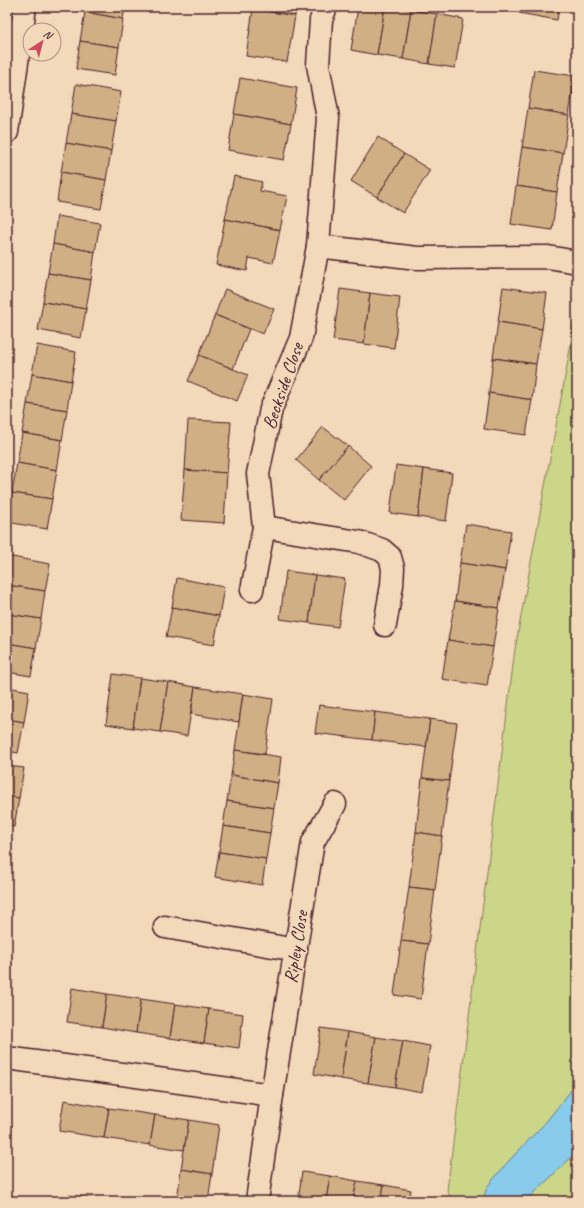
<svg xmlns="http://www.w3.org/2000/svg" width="584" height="1208" font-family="Caveat,sans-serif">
  <rect width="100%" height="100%" fill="#f2d9ba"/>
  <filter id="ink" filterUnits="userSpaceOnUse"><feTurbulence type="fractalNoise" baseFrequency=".025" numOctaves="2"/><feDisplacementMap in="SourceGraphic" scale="8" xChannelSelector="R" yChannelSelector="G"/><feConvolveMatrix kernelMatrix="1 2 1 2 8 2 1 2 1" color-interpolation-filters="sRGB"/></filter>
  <g filter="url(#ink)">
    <g fill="#cbd689" stroke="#8a7a5a">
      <path d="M577 301V1083L546 1122 506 1164 487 1187 483 1201H453L447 1191 515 649 569 355Z"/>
      <path d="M577 1152V1201H526L537 1190Z"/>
    </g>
    <path fill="#89cbea" stroke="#70869e" d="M577 1083V1152L537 1190 526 1201H483L487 1187 506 1164 546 1122Z"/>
    <g fill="#d1af84" stroke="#4a1f2b">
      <path d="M85 7H125L123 19 85 12Z"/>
      <path d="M254 7H296L295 16 253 9Z"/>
      <path d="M358 7H385L377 55 351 50Z"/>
      <path d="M385 7H394L411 10 403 59 377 55Z"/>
      <path d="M520 7H559L557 20 519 13Z"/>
      <path d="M253 9 295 16 287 62 246 56Z"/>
      <path d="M411 10 437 14 429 64 403 59Z"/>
      <path d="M85 12 123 19 119 47 80 41Z"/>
      <path d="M437 14 463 19 455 68 429 64Z"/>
      <path d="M80 41 119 47 115 75 76 69Z"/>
      <path d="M534 70 575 76 569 115 528 108Z"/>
      <path d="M240 78 297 88 291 124 234 114Z"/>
      <path d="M76 84 121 92 116 121 71 114Z"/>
      <path d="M528 108 569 115 563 153 522 147Z"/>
      <path d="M71 114 116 121 111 151 66 143Z"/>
      <path d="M234 114 291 124 284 160 228 150Z"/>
      <path d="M378 137 404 154 377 197 351 181Z"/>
      <path d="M66 143 111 151 106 180 61 172Z"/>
      <path d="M522 147 563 153 557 192 516 186Z"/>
      <path d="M404 154 430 170 403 213 377 197Z"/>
      <path d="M61 172 106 180 101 209 57 202Z"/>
      <path d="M234 176 262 182 260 191 287 196 280 230 225 219Z"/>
      <path d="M516 186 557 192 552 230 511 224Z"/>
      <path d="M57 216 100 223 95 252 53 244Z"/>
      <path d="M225 219 280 230 273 263 249 258 247 271 216 265Z"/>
      <path d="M53 244 95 252 91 280 48 273Z"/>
      <path d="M48 273 91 280 86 309 43 302Z"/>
      <path d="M503 287 547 293 542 329 498 322Z"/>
      <path d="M225 289 274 309 263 334 215 315Z"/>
      <path d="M340 289 370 293 364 344 333 340Z"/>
      <path d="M370 293 400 297 394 348 364 344Z"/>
      <path d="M43 302 86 309 81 338 38 330Z"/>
      <path d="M215 315 249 329 233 369 199 355Z"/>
      <path d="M498 322 542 329 536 364 493 358Z"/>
      <path d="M37 345 76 352 71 381 32 374Z"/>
      <path d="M199 355 248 375 237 401 188 381Z"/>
      <path d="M493 358 536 364 532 400 489 393Z"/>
      <path d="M32 374 71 381 67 410 27 404Z"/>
      <path d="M489 393 532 400 526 435 484 429Z"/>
      <path d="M27 404 67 410 62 440 22 433Z"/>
      <path d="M188 420 231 422 227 473 185 470Z"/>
      <path d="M323 427 348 446 319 480 296 460Z"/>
      <path d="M22 433 62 440 57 470 17 463Z"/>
      <path d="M348 446 371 466 344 500 319 480Z"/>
      <path d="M17 463 57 470 52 499 12 493Z"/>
      <path d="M396 465 424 469 418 517 390 513Z"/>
      <path d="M424 469 452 473 446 521 418 517Z"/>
      <path d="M185 470 227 473 224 523 181 520Z"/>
      <path d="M12 493 52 499 47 529 7 522Z"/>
      <path d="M466 524 511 531 505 570 460 563Z"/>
      <path d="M7 556 50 564 45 591 7 585Z"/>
      <path d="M460 563 505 570 499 608 455 601Z"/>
      <path d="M286 571 315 575 309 623 280 619Z"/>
      <path d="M315 575 345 579 338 627 309 623Z"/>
      <path d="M177 578 224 587 219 616 172 607Z"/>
      <path d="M7 585 45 591 41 619 7 614Z"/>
      <path d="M455 601 499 608 493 647 448 640Z"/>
      <path d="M172 607 219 616 214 645 166 637Z"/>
      <path d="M7 614 41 619 36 648 7 643Z"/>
      <path d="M448 640 493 647 487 686 442 679Z"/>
      <path d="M7 643 36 648 31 676 7 672Z"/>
      <path d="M113 674 140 678 133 728 106 724Z"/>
      <path d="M140 678 168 682 160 732 133 728Z"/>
      <path d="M168 682 195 687 187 736 160 732Z"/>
      <path d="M7 687 29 691 24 722 7 719Z"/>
      <path d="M195 687 243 694 239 722 191 714Z"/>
      <path d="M243 694 273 699 265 754 235 750Z"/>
      <path d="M319 705 375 712 372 740 315 733Z"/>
      <path d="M375 712 430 719 426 747 372 740Z"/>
      <path d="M7 719 24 722 18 753 7 751Z"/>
      <path d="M430 719 457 723 449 781 422 778Z"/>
      <path d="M235 750 281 757 278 783 231 775Z"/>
      <path d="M7 766 24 768 19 798 7 796Z"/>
      <path d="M231 775 278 783 274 808 227 801Z"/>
      <path d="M422 778 449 781 442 836 416 832Z"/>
      <path d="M7 796 19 798 14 827 7 826Z"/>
      <path d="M227 801 274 808 270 833 223 826Z"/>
      <path d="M223 826 270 833 266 859 219 852Z"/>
      <path d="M416 832 442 836 435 890 409 887Z"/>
      <path d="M219 852 266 859 262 885 215 877Z"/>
      <path d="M409 887 435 890 428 944 401 941Z"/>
      <path d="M401 941 428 944 421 999 394 995Z"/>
      <path d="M72 988 107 994 102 1027 67 1022Z"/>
      <path d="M107 994 141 999 136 1033 102 1027Z"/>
      <path d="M141 999 175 1004 170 1038 136 1033Z"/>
      <path d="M175 1004 209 1009 204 1043 170 1038Z"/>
      <path d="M209 1009 243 1014 239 1048 204 1043Z"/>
      <path d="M321 1028 348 1032 341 1079 314 1074Z"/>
      <path d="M348 1032 376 1037 368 1083 341 1079Z"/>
      <path d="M376 1037 403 1041 395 1087 368 1083Z"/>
      <path d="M403 1041 430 1046 422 1092 395 1087Z"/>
      <path d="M64 1100 109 1108 104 1138 59 1131Z"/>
      <path d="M109 1108 155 1115 150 1145 104 1138Z"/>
      <path d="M155 1115 189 1120 184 1150 150 1145Z"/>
      <path d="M189 1120 219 1125 212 1174 181 1169Z"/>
      <path d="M181 1169 212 1174 208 1201H177Z"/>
      <path d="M302 1172 330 1176 326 1201H298Z"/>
      <path d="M330 1176 357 1181 353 1201H326Z"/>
      <path d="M357 1181 384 1185 381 1201H353Z"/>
      <path d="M384 1185 411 1190 409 1201H381Z"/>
      <path d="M68 1195 102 1200V1201H68Z"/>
    </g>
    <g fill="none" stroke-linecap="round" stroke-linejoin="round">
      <g stroke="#4a1f2b" stroke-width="25">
        <g id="minor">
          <path d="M7 132 25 7"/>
          <path d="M318 246 417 258 548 257 577 262"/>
          <path d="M264 527 359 542 382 550 390 557 393 568 392 585 385 625"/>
          <path d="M252 590 264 527 258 474 271 409 301 338 318 246 328 118 318 65 321 20 326 7"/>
          <path d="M165 927 296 950"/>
          <path d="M7 1058 272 1095"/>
          <path d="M257 1201 272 1095 313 842 335 804"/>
        </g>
      </g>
      <use href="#minor" stroke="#f2d9ba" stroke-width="22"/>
    </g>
  </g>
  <g text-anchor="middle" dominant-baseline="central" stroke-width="3.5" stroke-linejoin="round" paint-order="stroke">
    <g font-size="19" fill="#4a1f2b" stroke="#f2d9ba">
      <text transform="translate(283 386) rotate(-71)">Beckside Close</text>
      <text transform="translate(296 947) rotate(-81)">Ripley Close</text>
    </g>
  </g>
  <rect width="584" height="1208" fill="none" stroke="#f2d9ba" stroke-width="24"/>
  <rect x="12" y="12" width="560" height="1184" fill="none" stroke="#4a1f2b" stroke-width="1.5" filter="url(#ink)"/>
  <g transform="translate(42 42) rotate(36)"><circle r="19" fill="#f2d9ba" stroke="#af8f81"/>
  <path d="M0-3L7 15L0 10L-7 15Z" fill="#d1495b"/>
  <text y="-6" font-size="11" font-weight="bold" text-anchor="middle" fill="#4a1f2b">N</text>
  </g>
</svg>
